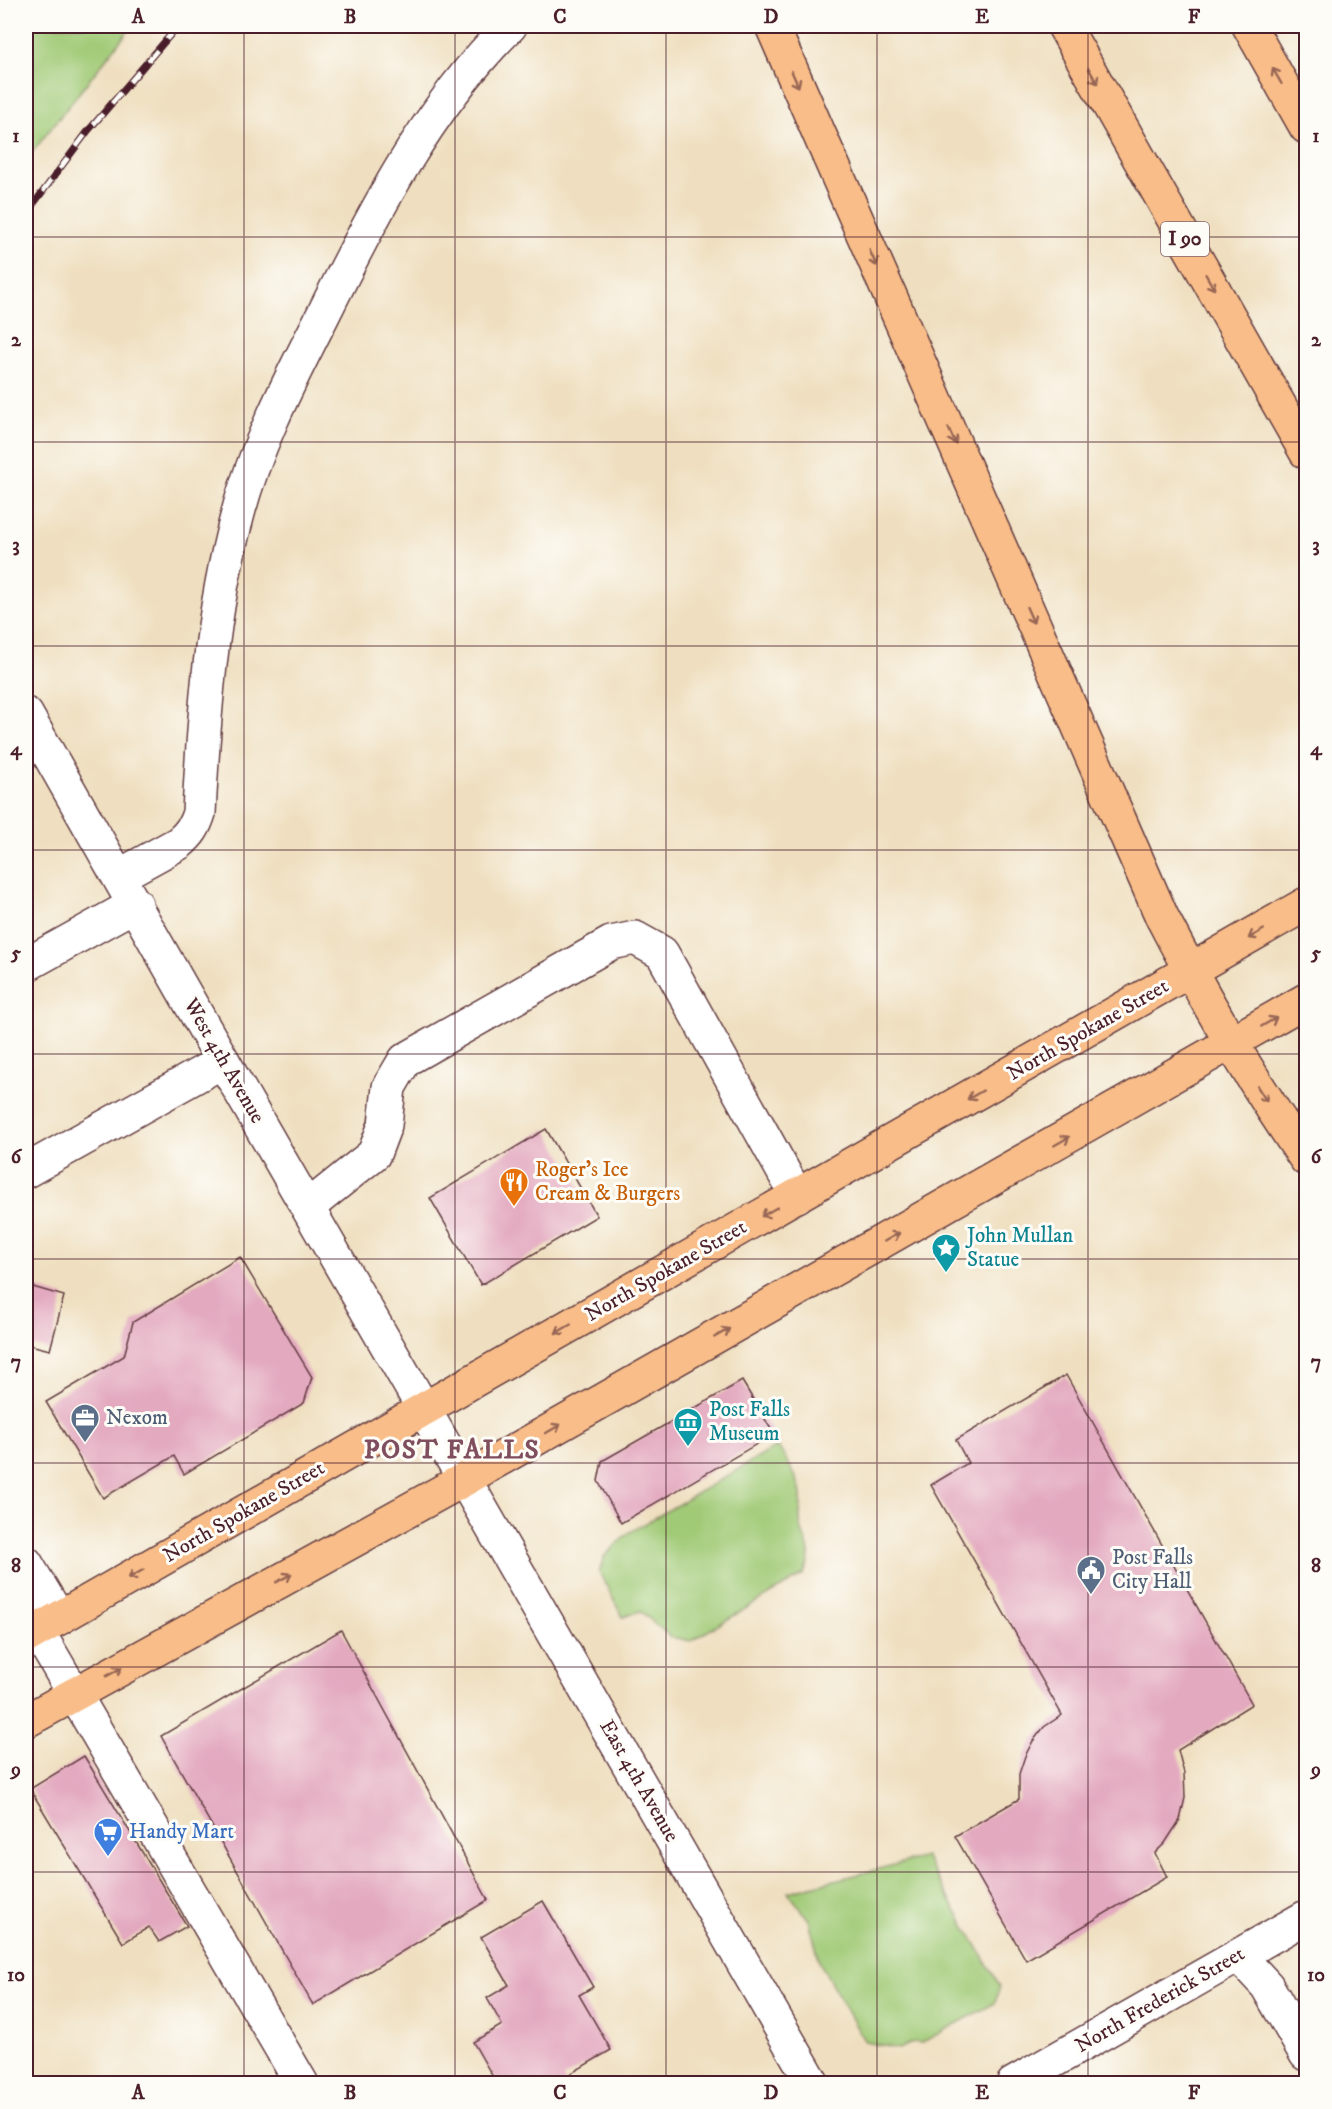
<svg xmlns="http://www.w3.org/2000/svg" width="1332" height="2109" font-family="'IM FELL DW Pica',serif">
  <rect width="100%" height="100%" fill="#fdfcf7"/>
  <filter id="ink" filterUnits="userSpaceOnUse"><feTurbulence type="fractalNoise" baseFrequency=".0167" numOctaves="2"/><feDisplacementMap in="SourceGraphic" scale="12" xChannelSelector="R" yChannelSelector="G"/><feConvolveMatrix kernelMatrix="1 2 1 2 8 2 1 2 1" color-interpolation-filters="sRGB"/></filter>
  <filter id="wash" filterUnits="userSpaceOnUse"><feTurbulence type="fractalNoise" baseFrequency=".008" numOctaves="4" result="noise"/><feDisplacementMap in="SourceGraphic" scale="24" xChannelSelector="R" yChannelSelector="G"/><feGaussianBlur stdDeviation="1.35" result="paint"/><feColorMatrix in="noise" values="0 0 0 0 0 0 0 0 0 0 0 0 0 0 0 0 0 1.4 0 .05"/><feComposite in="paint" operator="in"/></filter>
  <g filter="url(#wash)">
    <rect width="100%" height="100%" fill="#efdfc0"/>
    <g fill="#a0ca76" stroke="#757450" stroke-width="1.5">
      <path d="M26 26H132L26 160Z"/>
      <path d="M778 1446C786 1461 801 1480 801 1497 802 1505 799 1513 800 1521 803 1545 817 1548 803 1575L691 1641 671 1637 640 1611 623 1617 599 1572 604 1557 627 1534Z"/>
      <path d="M925 1857 1000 1986 995 2003 921 2043 914 2042 899 2049 865 2042 820 1963 809 1920 788 1892Z"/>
    </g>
    <g id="blocks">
      <g fill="#e3a9bf">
        <path d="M546 1129 597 1216 481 1285 430 1198Z"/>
        <path d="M240 1257 312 1377 304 1403 184 1474 174 1456 103 1498 46 1402 124 1356 133 1322Z"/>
        <path d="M26 1285 64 1296 50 1350 26 1344Z"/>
        <path d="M1066 1375 1252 1704 1178 1750 1184 1773 1185 1798 1180 1820 1165 1843 1155 1853 1167 1877 1026 1960 955 1836 1019 1799V1774L1025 1756 1033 1741 1044 1727 1062 1715 931 1485 968 1463 956 1440Z"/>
        <path d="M742 1381 774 1434 621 1523 598 1481 602 1461Z"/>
        <path d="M341 1630 488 1900 313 2005 161 1736Z"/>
        <path d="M84 1756 187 1926 159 1942 149 1927 123 1943 30 1789Z"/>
        <path d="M543 1901 593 1987 579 1995 611 2050 563 2078 566 2084H497L473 2042 502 2025 487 1998 509 1985 481 1937Z"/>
      </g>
    </g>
  </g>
  <g filter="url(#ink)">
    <use href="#blocks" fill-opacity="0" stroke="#633c41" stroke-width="1.5"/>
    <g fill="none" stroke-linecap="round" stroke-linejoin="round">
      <g stroke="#633c41" stroke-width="36">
        <g id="minor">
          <path d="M26 714 223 1061 813 2084"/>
          <path d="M119 876 179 843C190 834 195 826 199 813 204 714 211 613 237 517 255 447 289 382 322 317 373 214 427 108 510 26"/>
          <path d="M26 965 136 904"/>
          <path d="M26 1171 223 1061"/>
          <path d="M308 1207 374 1154 385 1125 389 1087 405 1060 611 943 635 938 662 953 797 1196"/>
          <path d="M26 1563 59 1618"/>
          <path d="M37 1630 302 2084"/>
          <path d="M1239 1956 1267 1986 1306 2054"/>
          <path d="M1013 2084 1306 1917"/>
        </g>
      </g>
      <g stroke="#633c41" stroke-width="36">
        <g id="major">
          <path d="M26 1637 1306 904"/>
          <path d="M26 1721 465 1479 1306 1000"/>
        </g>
      </g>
      <g stroke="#633c41" stroke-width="36">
        <g id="highway">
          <path d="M772 26 1162 917C1205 1001 1252 1081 1306 1159"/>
          <path d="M1064 26 1306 452"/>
          <path d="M1249 26 1306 127"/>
        </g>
      </g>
      <use href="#minor" stroke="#fff" stroke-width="33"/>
      <use href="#major" stroke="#f8bd88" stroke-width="33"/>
      <use href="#highway" stroke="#f8bd88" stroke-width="33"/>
      <g stroke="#4a1f2b" stroke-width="7">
        <path id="rail" d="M26 214 88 131 178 26"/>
      </g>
      <use href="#rail" stroke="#fdfcf7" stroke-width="4.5" stroke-dasharray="14" stroke-linecap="butt"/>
    </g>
    <defs><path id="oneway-shaft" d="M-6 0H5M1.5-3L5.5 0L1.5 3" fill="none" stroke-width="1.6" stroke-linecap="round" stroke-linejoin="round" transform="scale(1.5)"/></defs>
    <g stroke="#986655">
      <use href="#oneway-shaft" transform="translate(1093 76) rotate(60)"/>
      <use href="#oneway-shaft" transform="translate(1277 76) rotate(-120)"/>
      <use href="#oneway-shaft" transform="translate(795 79) rotate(66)"/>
      <use href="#oneway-shaft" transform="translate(873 258) rotate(66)"/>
      <use href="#oneway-shaft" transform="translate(1210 282) rotate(60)"/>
      <use href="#oneway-shaft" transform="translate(952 436) rotate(66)"/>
      <use href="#oneway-shaft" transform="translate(1030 615) rotate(66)"/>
      <use href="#oneway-shaft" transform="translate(1256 934) rotate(150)"/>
      <use href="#oneway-shaft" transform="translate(1269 1022) rotate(-30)"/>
      <use href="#oneway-shaft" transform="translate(1262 1094) rotate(58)"/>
      <use href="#oneway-shaft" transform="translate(975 1095) rotate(150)"/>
      <use href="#oneway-shaft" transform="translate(1062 1141) rotate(-30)"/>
      <use href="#oneway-shaft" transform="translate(769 1212) rotate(150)"/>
      <use href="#oneway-shaft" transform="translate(892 1237) rotate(-30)"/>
      <use href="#oneway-shaft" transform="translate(563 1329) rotate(150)"/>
      <use href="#oneway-shaft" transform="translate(722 1333) rotate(-30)"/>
      <use href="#oneway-shaft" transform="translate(553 1429) rotate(-30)"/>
      <use href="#oneway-shaft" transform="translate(136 1574) rotate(150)"/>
      <use href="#oneway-shaft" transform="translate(284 1578) rotate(-29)"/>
      <use href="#oneway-shaft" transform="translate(114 1672) rotate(-29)"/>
    </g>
  </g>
  <path fill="none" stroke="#4a1f2b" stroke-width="1.5" stroke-opacity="0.55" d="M244 26V2084M455 26V2084M666 26V2084M877 26V2084M1088 26V2084M26 237H1306M26 442H1306M26 646H1306M26 850H1306M26 1054H1306M26 1259H1306M26 1463H1306M26 1667H1306M26 1872H1306"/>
  <defs>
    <g id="restaurant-pin" transform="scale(1.5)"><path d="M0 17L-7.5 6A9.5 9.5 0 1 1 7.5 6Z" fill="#e8710a" stroke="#fdfcf7"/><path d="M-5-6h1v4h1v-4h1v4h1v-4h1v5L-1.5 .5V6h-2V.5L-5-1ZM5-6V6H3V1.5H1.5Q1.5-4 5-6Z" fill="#fff"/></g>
    <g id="sight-pin" transform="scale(1.5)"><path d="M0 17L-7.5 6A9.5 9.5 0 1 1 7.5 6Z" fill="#0f9aa8" stroke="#fdfcf7"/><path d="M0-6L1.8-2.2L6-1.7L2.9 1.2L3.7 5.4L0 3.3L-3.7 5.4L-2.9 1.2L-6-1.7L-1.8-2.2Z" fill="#fff"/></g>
    <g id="office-pin" transform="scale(1.5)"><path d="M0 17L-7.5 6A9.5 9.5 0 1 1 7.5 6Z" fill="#5c6f8a" stroke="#fdfcf7"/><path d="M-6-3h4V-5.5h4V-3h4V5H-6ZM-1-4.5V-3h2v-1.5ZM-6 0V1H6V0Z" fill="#fff"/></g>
    <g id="museum-pin" transform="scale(1.5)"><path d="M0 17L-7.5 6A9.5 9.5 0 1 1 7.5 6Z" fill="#0f9aa8" stroke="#fdfcf7"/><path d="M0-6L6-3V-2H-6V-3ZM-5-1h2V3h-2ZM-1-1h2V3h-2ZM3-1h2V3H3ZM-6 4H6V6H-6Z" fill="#fff"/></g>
    <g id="civic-pin" transform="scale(1.5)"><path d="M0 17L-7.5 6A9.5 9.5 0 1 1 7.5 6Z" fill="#5c6f8a" stroke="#fdfcf7"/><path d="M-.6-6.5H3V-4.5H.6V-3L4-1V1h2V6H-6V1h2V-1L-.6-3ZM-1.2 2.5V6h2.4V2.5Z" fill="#fff"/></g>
    <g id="supermarket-pin" transform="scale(1.5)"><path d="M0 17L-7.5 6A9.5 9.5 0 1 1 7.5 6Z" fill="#3f7fe0" stroke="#fdfcf7"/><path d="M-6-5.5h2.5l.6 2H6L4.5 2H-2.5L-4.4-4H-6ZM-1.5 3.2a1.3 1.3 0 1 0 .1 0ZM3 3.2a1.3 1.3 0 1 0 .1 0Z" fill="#fff"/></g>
  </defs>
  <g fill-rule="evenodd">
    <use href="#restaurant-pin" x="514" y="1182"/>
    <use href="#sight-pin" x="946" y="1248"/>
    <use href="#office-pin" x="85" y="1418"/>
    <use href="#museum-pin" x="688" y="1422"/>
    <use href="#civic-pin" x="1091" y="1570"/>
    <use href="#supermarket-pin" x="108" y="1832"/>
  </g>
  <g text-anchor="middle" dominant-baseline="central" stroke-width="6" stroke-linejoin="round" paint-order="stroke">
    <rect fill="#fdfcf7" stroke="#806168" stroke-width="1.5" x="1161" y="222" width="48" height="34" rx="4.5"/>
    <g font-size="20" font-weight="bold" fill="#4a1f2b">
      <text x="1185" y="239">I 90</text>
    </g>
    <g font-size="21" fill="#4a1f2b" stroke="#fdfcf7">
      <text transform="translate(1088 1030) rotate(-30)">North Spokane Street</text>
      <text transform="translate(224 1061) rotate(60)">West 4th Avenue</text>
      <text transform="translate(666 1271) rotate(-30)">North Spokane Street</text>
      <text transform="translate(244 1512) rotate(-30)">North Spokane Street</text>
      <text transform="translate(639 1781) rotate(60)">East 4th Avenue</text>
      <text transform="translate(1160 2000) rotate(-30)">North Frederick Street</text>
    </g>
    <g font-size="21" fill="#c56008" stroke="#fdfcf7" text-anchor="start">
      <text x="535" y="1170">Roger's Ice<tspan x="535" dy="24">Cream &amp; Burgers</tspan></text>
    </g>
    <g font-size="21" fill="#0d838f" stroke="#fdfcf7" text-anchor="start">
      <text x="967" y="1236">John Mullan<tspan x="967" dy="24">Statue</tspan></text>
      <text x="709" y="1410">Post Falls<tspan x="709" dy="24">Museum</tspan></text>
    </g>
    <g font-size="21" fill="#4e5e75" stroke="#fdfcf7" text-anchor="start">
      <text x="106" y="1418">Nexom</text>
      <text x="1112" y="1558">Post Falls<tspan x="1112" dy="24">City Hall</tspan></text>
    </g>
    <g font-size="21" fill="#366cbe" stroke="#fdfcf7" text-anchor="start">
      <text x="129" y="1832">Handy Mart</text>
    </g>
    <g font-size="27" font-weight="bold" letter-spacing="1.5" fill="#804f5f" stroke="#fdfcf7">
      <text x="452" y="1450">POST FALLS</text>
    </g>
  </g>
  <rect width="1332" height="2109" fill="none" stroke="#fdfcf7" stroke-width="66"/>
  <rect x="33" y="33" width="1266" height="2043" fill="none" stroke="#4a1f2b" stroke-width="2"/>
  <g font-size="20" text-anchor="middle" font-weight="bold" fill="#4a1f2b">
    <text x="138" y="23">A</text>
    <text x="350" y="23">B</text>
    <text x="560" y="23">C</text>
    <text x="771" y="23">D</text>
    <text x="982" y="23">E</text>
    <text x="1194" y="23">F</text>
    <text x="16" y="142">1</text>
    <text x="1316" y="142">1</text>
    <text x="16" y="346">2</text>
    <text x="1316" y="346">2</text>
    <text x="16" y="551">3</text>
    <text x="1316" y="551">3</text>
    <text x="16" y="755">4</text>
    <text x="1316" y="755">4</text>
    <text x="16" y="959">5</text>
    <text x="1316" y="959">5</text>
    <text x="16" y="1163">6</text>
    <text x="1316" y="1163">6</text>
    <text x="16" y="1368">7</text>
    <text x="1316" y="1368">7</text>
    <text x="16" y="1572">8</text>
    <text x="1316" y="1572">8</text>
    <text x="16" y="1776">9</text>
    <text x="1316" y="1776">9</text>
    <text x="16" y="1981">10</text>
    <text x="1316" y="1981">10</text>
    <text x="138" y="2099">A</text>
    <text x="350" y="2099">B</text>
    <text x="560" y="2099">C</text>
    <text x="771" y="2099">D</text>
    <text x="982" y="2099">E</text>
    <text x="1194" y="2099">F</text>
  </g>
</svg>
